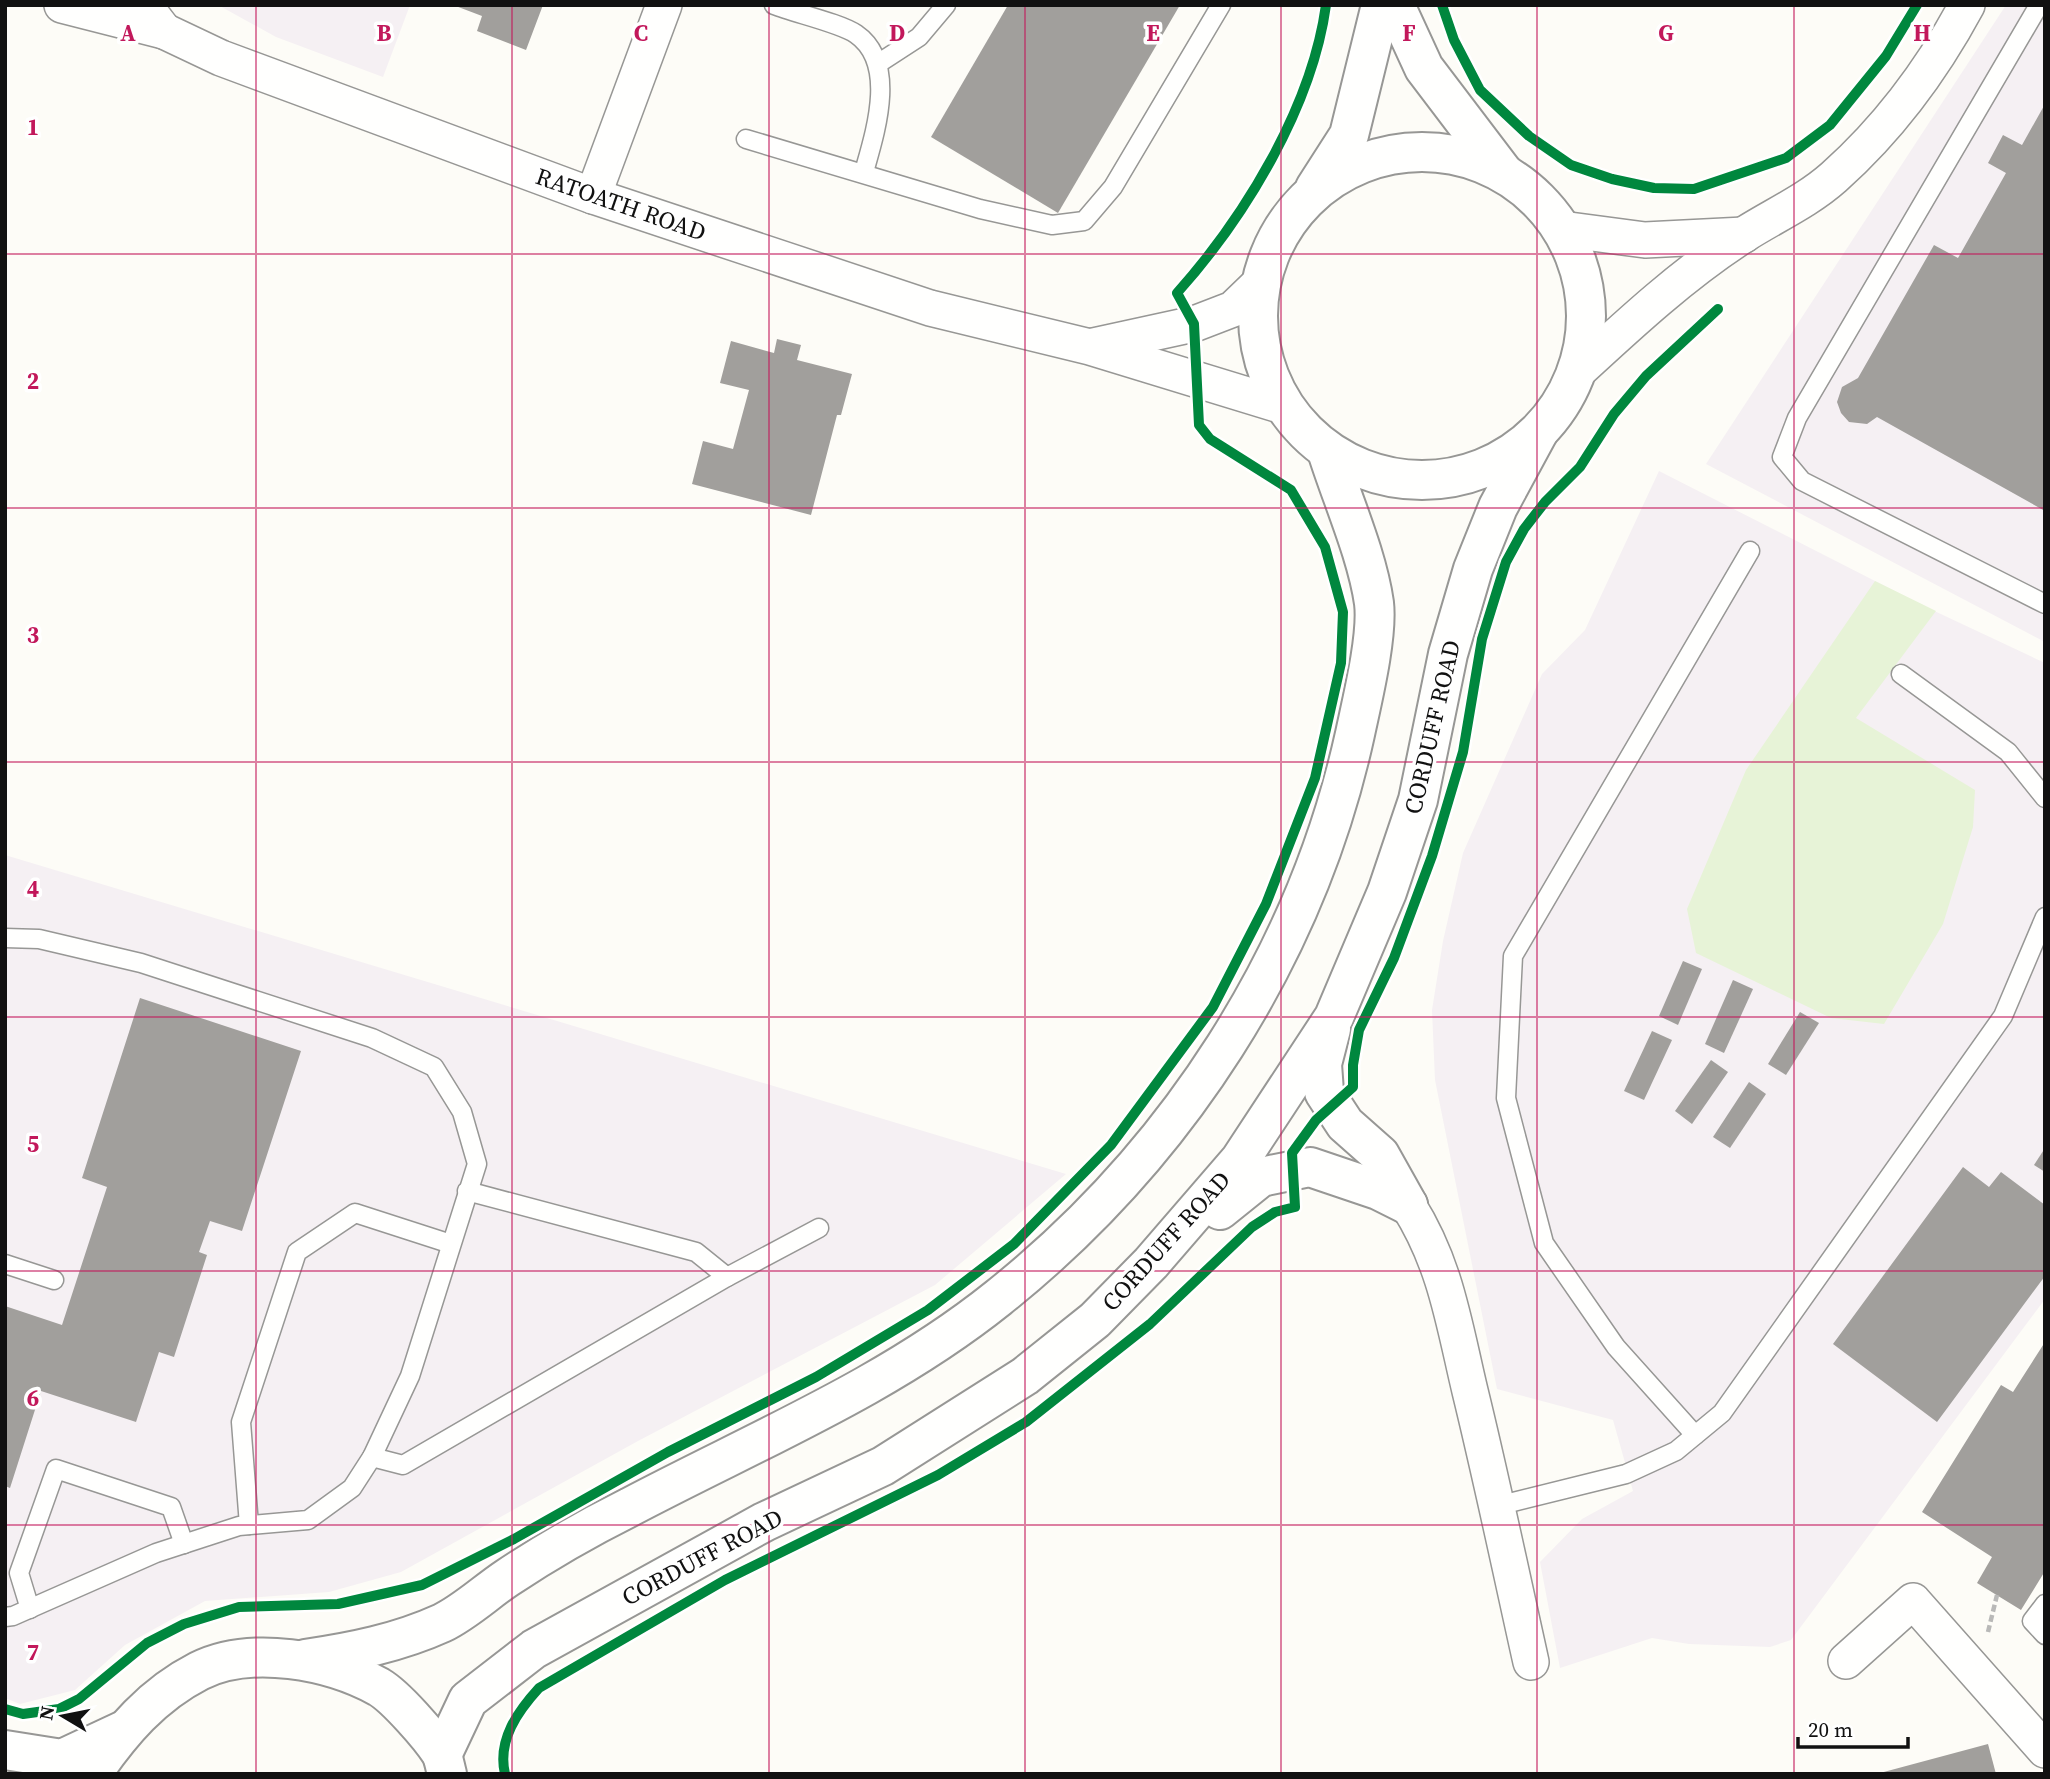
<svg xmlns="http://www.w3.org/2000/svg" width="2050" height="1779" font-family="'Source Serif 4',serif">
  <rect width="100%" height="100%" fill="#fdfcf7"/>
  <g fill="#f5f0f3">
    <path d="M218 5H410L383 77 276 37Z"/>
    <path d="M2006 5H2045V642L1706 464Z"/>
    <path d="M1659 471 1928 608 2045 663V1299L1791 1640 1770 1647 1689 1644 1652 1638 1560 1668 1540 1562 1582 1519 1633 1491 1613 1420 1497 1389 1435 1080 1432 1010 1443 941 1463 853 1542 674 1585 630Z"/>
    <path d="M5 855 1066 1174 935 1285 638 1441 401 1572 329 1592 205 1601 125 1645 75 1690 20 1704 5 1698Z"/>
  </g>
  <path fill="#e7f3d7" d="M1875 581 1936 611 1856 718 1975 790 1973 827 1943 924 1884 1024 1831 1018 1696 953 1687 909 1746 770Z"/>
  <g fill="#a19f9c">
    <path d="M453 5H543L526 50 477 31 482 16Z"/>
    <path d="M1008 5H1180L1058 213 931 137Z"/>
    <path d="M2045 104V511L1877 417 1867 424 1849 422 1841 413 1837 402 1842 387 1858 378 1934 245 1958 258 2006 173 1988 163 2003 135 2022 145Z"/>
    <path d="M777 339 801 345 797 360 852 374 841 415H837L811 515 692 484 703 441 733 449 749 390 720 383 731 341 774 353Z"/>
    <path d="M1683 961 1702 969 1678 1025 1659 1016Z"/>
    <path d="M1733 980 1753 989 1724 1053 1705 1044Z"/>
    <path d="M140 998 301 1051 242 1231 210 1221 199 1252 207 1255 174 1357 159 1352 136 1422 41 1391 10 1488 5 1486V1306L62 1325 107 1187 82 1178Z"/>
    <path d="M1800 1012 1819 1023 1786 1075 1768 1064Z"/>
    <path d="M1652 1031 1672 1040 1644 1100 1624 1091Z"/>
    <path d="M1711 1060 1728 1072 1692 1124 1675 1111Z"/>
    <path d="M1749 1082 1766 1094 1730 1148 1713 1137Z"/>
    <path d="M2045 1148V1172L2034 1165Z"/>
    <path d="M1963 1167 1989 1187 2001 1172 2045 1205V1276L1937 1422 1833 1344Z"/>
    <path d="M2045 1342V1571L2021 1610 1977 1583 1992 1557 1922 1512 2001 1385 2013 1392Z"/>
    <path d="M1988 1744 1996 1774H1880V1773Z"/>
  </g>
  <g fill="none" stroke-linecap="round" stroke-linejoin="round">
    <g stroke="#979795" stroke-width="21">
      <g id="service">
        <path d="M774 5C794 13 840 23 856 34 898 63 875 133 864 172"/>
        <path d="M2039 5 1797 418 1782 457 1802 481 2045 604"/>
        <path d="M879 63 919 37 946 5"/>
        <path d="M746 139 980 209 1052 225 1084 221 1113 187 1221 5"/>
        <path d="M1901 674 2008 752 2045 798"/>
        <path d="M5 938 39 939 141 963 372 1038 434 1067 462 1112 477 1164 410 1376 372 1457 352 1488 308 1520 239 1526 156 1553 13 1616 5 1617"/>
        <path d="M467 1191 696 1252 727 1277"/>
        <path d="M5 1264 54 1280"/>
        <path d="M1695 1435 1616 1347 1544 1243 1506 1098 1513 956 1750 551"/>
        <path d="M372 1457 403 1465 727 1277 819 1228"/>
        <path d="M1497 1506 1626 1474 1676 1451 1722 1413 2003 1016 2045 917"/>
        <path d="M249 1525 241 1422 297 1252 355 1213 451 1244"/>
        <path d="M2045 1604 2032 1621 2045 1635"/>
        <path d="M30 1609 19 1573 56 1469 171 1507 184 1544"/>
      </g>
    </g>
    <g stroke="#979795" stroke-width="38">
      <g id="minor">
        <path d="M62 5 164 31 144 5"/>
        <path d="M164 31 221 58 593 196 930 308 1090 347 1283 406"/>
        <path d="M593 196 664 5"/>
        <path d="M1562 229 1645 240 1744 235"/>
        <path d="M1093 346 1194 324 1233 309 1260 283"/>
        <path d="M1576 373C1629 324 1684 273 1745 234 1775 215 1807 201 1834 177 1889 128 1932 70 1967 5"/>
        <path d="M1408 1205C1446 1265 1454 1324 1470 1391 1492 1481 1511 1572 1531 1662"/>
        <path d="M1846 1661 1913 1601 2045 1750"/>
      </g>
    </g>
    <g stroke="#979795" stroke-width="42">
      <g id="tertiary">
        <path d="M1395 5 1424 68 1503 172"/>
        <circle cx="1422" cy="316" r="164"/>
        <path d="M1315 188 1349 135 1381 5"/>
        <path d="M1331 1029 1322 1064 1324 1092 1345 1124 1380 1155 1408 1205"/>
        <path d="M1220 1210 1261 1177 1310 1167 1378 1190 1408 1205"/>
        <path d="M305 1659C352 1652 398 1643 442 1623 465 1612 486 1592 507 1578 546 1552 588 1528 630 1507 755 1441 887 1387 998 1298 1176 1156 1306 957 1355 734 1362 701 1378 636 1374 603 1367 554 1342 499 1327 451"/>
        <path d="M5 1750 62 1759 122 1731"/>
        <path d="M442 1755 468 1700 534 1649 764 1522 883 1466 1025 1376 1095 1320 1151 1263 1240 1160 1334 1017 1387 892 1418 800 1448 654 1473 569 1498 507 1538 433"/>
        <path d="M92 1774C121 1732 152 1695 199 1671 251 1645 330 1660 379 1687 396 1697 430 1736 441 1753 444 1759 445 1767 447 1774"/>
      </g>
    </g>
    <path stroke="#b9b9b8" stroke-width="4.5" stroke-dasharray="7 3.5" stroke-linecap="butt" d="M1988 1632 1997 1595"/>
    <use href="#service" stroke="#fffffe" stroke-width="18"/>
    <use href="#minor" stroke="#fffffe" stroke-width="35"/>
    <use href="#tertiary" stroke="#fffffe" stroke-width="38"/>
    <g stroke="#fff" stroke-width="15">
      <g id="cycleway">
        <path d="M1442 5 1454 40 1480 90 1529 136 1571 165 1612 179 1654 188 1694 189 1786 158 1830 125 1886 56 1917 5"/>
        <path d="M5 1709 23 1714 59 1709 79 1699 147 1643 184 1624 239 1607 338 1604 422 1585 514 1539 668 1452 816 1377 928 1310 1014 1244 1111 1145 1213 1007 1266 904 1315 778 1341 663 1343 612 1325 547 1291 490 1210 439 1199 425 1194 324 1177 293C1245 217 1312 107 1326 5"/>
        <path d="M505 1774C497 1740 518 1711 539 1688L725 1580 938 1475 1026 1422 1150 1324 1252 1227 1275 1212 1295 1207 1292 1153 1316 1120 1353 1087V1065L1359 1030 1394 958 1432 856 1463 752 1482 639 1506 562 1524 529 1545 502 1580 467 1614 414 1646 376 1718 309"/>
      </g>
    </g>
    <use href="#cycleway" stroke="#00873e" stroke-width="10"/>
  </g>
  <path fill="none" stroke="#c2185b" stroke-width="2" stroke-opacity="0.55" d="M256 5V1774M512 5V1774M769 5V1774M1025 5V1774M1281 5V1774M1537 5V1774M1794 5V1774M5 254H2045M5 508H2045M5 762H2045M5 1017H2045M5 1271H2045M5 1525H2045"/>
  <g text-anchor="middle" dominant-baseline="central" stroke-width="7" stroke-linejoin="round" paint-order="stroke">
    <g font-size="24" fill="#111" stroke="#fff">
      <text transform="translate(621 204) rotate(19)">RATOATH ROAD</text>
      <text transform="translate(1432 727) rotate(-77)">CORDUFF ROAD</text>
      <text transform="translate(1166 1241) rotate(-48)">CORDUFF ROAD</text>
      <text transform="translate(702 1557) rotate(-28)">CORDUFF ROAD</text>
    </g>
  </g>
  <g font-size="23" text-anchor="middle" font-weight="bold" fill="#c2185b" stroke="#fff" stroke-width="7" stroke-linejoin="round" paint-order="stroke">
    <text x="128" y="41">A</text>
    <text x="384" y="41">B</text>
    <text x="641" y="41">C</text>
    <text x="897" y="41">D</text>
    <text x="1153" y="41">E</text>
    <text x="1409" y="41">F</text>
    <text x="1666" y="41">G</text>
    <text x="1922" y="41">H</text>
    <text x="33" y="135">1</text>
    <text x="33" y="389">2</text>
    <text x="33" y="643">3</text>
    <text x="33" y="897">4</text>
    <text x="33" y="1152">5</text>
    <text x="33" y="1406">6</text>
    <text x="33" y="1660">7</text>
  </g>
  <rect width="2050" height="1779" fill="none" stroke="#111111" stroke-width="14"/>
  <g transform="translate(63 1716) rotate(280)" stroke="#ffffff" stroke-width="5" paint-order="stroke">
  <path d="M0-5L12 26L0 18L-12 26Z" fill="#111111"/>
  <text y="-10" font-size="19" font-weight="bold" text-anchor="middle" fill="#111111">N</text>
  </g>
  <path d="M1798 1737v10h110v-10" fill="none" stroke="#111111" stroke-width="3.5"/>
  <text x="1808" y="1737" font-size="21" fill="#111111" stroke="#ffffff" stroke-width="5" paint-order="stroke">20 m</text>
</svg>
